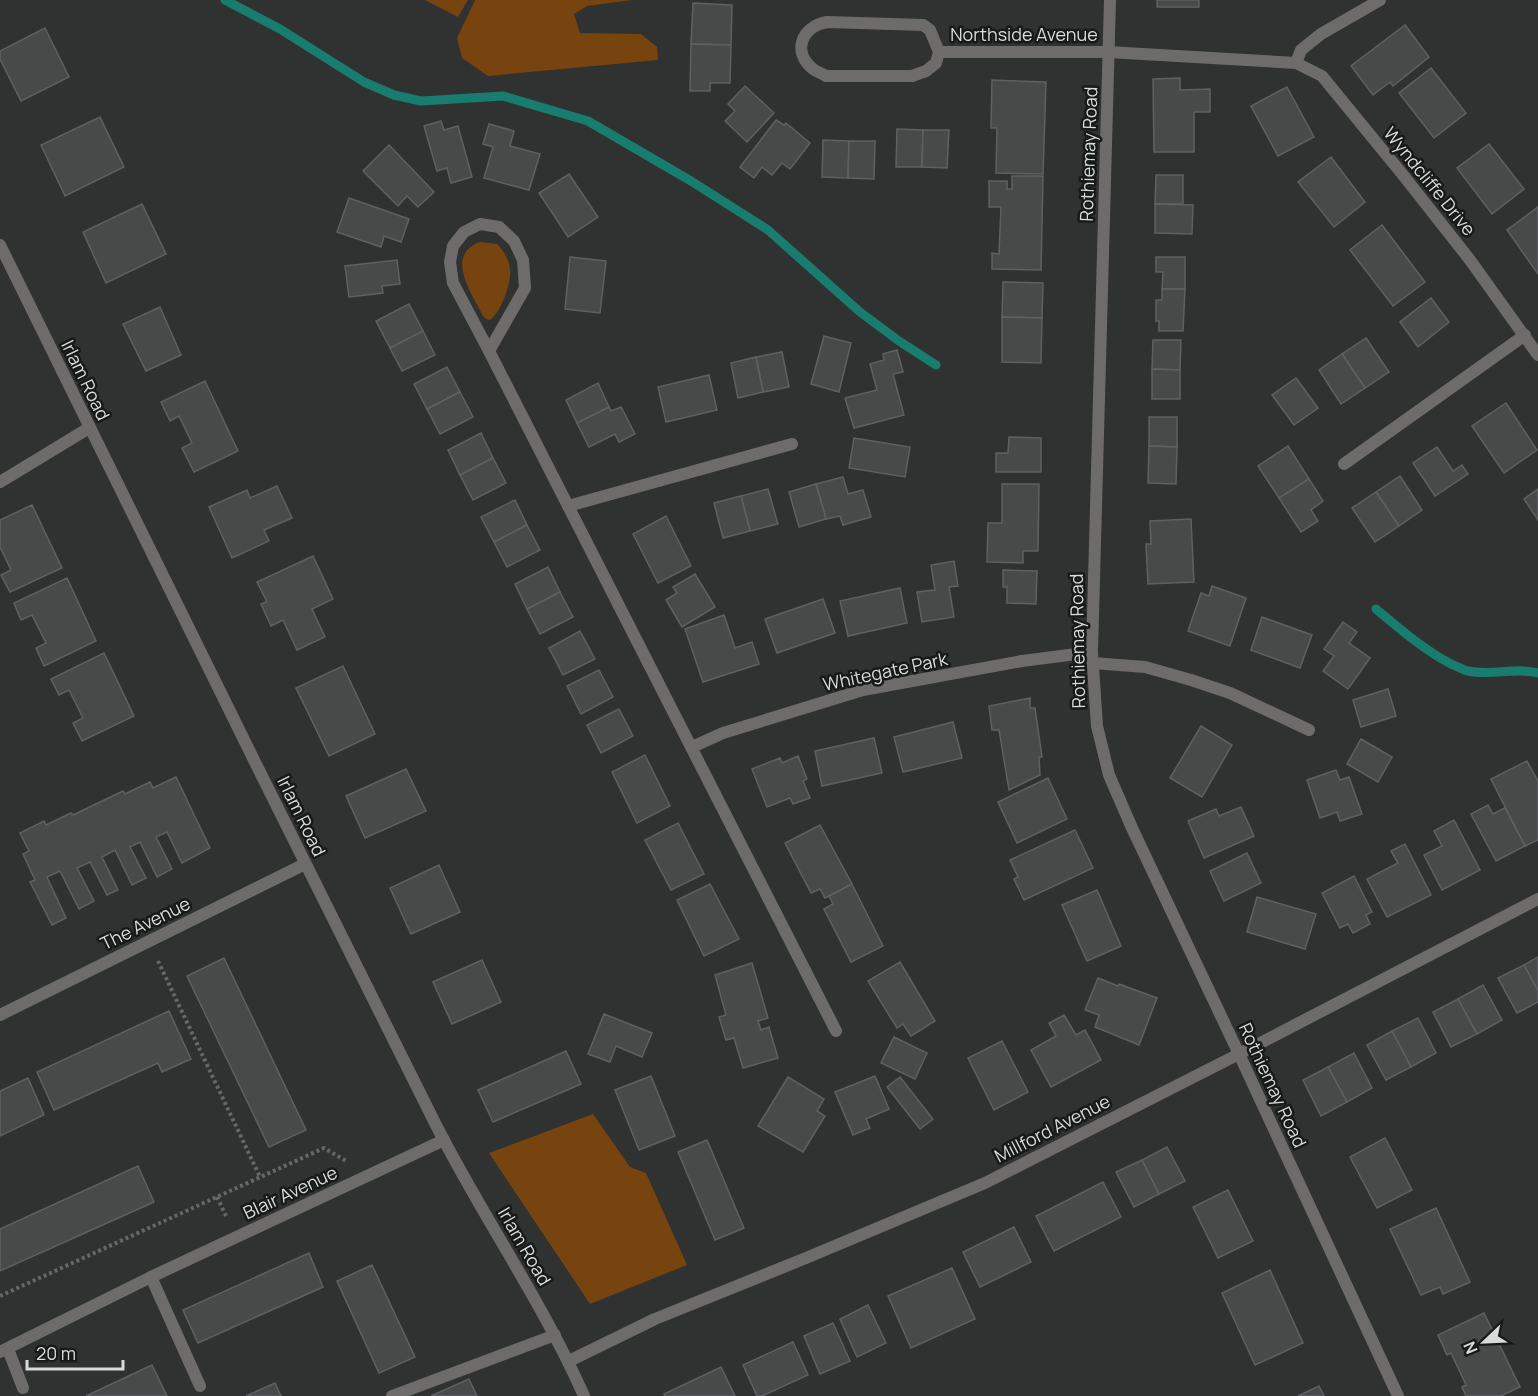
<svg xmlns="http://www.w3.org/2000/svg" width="1538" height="1396" font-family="Manrope,sans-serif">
  <rect width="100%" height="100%" fill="#2f3231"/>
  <g fill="#77430f">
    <path d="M425 0H468L458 17Z"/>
    <path d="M475 0H632L587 6 574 14 580 33 641 34 657 47 658 60 488 76 462 58 457 38Z"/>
    <path d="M480 242 497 244C504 251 509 259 510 269 512 282 501 313 490 320L486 319 483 316C472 294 444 255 480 242Z"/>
    <path d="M593 1114 630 1167 646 1173 687 1265 590 1304 489 1153Z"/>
  </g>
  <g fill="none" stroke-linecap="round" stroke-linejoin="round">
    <g stroke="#187d6e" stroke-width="9">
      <path d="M225 0 280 29 364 82 394 95 421 101 503 96 588 121 691 181 768 230 860 312 899 341 936 365"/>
      <path d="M1376 609C1400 629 1424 650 1451 664 1457 666 1463 670 1468 671 1492 676 1515 667 1538 673"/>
    </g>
  </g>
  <g fill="#474a49" stroke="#5e6161" stroke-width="1.5">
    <rect x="1157" y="0" width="42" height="7"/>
    <path d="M693 3 732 5 731 45 691 44Z"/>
    <path d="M1405 25 1429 57 1393 86 1390 82 1373 95 1351 66Z"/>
    <path d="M45 28 69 77 21 101 0 59V51Z"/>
    <path d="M691 44 731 45 730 83H710V91H690Z"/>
    <path d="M1431 68 1466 113 1434 138 1399 93Z"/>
    <path d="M1180 78V90L1210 89V112H1194V152H1154L1153 79Z"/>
    <path d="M992 80 1046 82 1043 174 996 173 997 128H991Z"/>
    <path d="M745 86 774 113 747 142 725 121 735 111 728 104Z"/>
    <path d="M1287 87 1314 137 1278 156 1251 106Z"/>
    <path d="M100 117 124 167 65 196 41 145Z"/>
    <path d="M776 120 784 125 786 123 810 143 790 169 782 163 772 175 762 167 754 178 740 167Z"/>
    <path d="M441 121 444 130 458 126 472 177 451 183 447 168 437 171 424 126Z"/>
    <path d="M489 124 514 131 510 146 540 154 529 190 484 178 493 147 483 144Z"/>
    <path d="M897 129 923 130 922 167H896Z"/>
    <path d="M923 130H949L947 168 922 167Z"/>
    <path d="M823 140 849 141 848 178 822 177Z"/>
    <path d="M849 141H875L874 179 848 178Z"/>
    <path d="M1489 144 1524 189 1492 214 1457 168Z"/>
    <path d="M389 145 434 192 418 207 407 196 398 206 363 171Z"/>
    <path d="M1331 157 1365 202 1334 227 1298 182Z"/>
    <path d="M569 174 598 217 568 237 539 193Z"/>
    <path d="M1156 175H1183V204H1155Z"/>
    <path d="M1012 176H1043L1041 270 992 269V253L999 254 1001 207H989V181H1007V189H1012Z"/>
    <path d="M349 198 409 219 401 242 384 236 381 247 337 232Z"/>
    <path d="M142 204 166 254 106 283 83 232Z"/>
    <path d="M1155 204 1193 205 1192 234 1155 233Z"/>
    <path d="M1538 207V274L1507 230Z"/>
    <path d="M1382 225 1425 282 1393 306 1350 250Z"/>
    <path d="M570 257 606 261 600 313 565 309Z"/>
    <path d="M1156 257H1185V289H1162L1163 272H1156Z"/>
    <path d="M397 260 400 284 382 286 383 293 349 297 345 266Z"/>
    <path d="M1003 282 1043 283 1042 318 1002 317Z"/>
    <path d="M1162 289H1185L1183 331H1159V321H1156V300H1162Z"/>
    <path d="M1431 298 1449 322 1418 347 1400 322Z"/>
    <path d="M409 304 423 331 390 348 376 321Z"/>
    <path d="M160 307 181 355 146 371 123 324Z"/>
    <path d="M1002 317 1042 318 1041 363 1002 362Z"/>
    <path d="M423 331 435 355 402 371 390 348Z"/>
    <path d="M824 336 851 343 839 392 811 384Z"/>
    <path d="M1366 338 1389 372 1365 388 1342 354Z"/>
    <path d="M1153 340H1181L1180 370 1152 369Z"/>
    <path d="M897 350 903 372 893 374 904 415 854 428 845 398 877 390 870 364 884 360 883 354Z"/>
    <path d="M782 352 789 387 763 392 756 357Z"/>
    <path d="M1342 354 1365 388 1341 404 1319 370Z"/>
    <path d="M756 357 763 392 738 398 731 363Z"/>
    <path d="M447 367 460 392 427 409 414 384Z"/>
    <path d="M1152 369 1180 370V399H1152Z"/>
    <path d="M709 375 717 410 666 422 658 387Z"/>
    <path d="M1296 378 1318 408 1294 425 1272 395Z"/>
    <path d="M205 381 238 451 194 472 182 448 192 443 179 416 170 421 161 402Z"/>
    <path d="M598 383 609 407 577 423 566 400Z"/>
    <path d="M460 392 473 417 440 434 427 409Z"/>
    <path d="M1506 403 1537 450 1504 473 1472 426Z"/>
    <path d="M609 407 611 411 621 407 635 434 619 442 615 434 589 447 577 423Z"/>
    <path d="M1149 417H1177V447L1149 446Z"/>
    <path d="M481 433 493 458 460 475 448 450Z"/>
    <path d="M1009 437 1041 438V472H996V453H1008Z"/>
    <path d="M854 438 910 447 905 477 849 468Z"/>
    <path d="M1149 446 1177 447 1176 484 1148 483Z"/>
    <path d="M1288 446 1309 479 1279 498 1258 466Z"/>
    <path d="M1437 447 1453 471 1462 465 1468 474 1435 496 1413 463Z"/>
    <path d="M493 458 506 483 473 500 460 475Z"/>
    <path d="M1400 476 1422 510 1399 526 1376 492Z"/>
    <path d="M843 477 848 494 863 490 871 517 843 525 840 516 826 519 816 484Z"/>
    <path d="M1309 479 1323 501 1311 510 1318 521 1301 532 1279 498Z"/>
    <path d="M816 484 826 519 799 527 789 492Z"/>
    <path d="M1002 484H1039L1038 551H1023V563L987 562 988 523H1002Z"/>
    <path d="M277 486 292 518 264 530 269 541 232 558 209 507 247 490 250 498Z"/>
    <path d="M768 489 778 524 750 531 741 496Z"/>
    <path d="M1538 489V520L1524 499Z"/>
    <path d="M1376 492 1399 526 1375 542 1352 508Z"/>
    <path d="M741 496 750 531 723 538 714 503Z"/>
    <path d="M515 500 527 525 494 542 481 517Z"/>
    <path d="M32 505 62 568 10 592 1 575 11 570 0 547V520Z"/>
    <path d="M666 516 691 566 658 583 633 534Z"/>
    <path d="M1191 519 1194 582 1148 584 1146 544H1151L1150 521Z"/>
    <path d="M527 525 540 550 507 567 494 542Z"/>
    <path d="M313 556 333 599 312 609 325 637 297 650 283 620 271 626 261 604 267 602 257 582Z"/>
    <path d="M954 561 958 586 949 587 954 617 922 622 917 592 935 590 931 565Z"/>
    <path d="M548 567 560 592 527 609 515 584Z"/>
    <path d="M1003 570 1037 571 1036 604 1007 603V587H1003Z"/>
    <path d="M695 574 715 607 682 627 666 600 677 593 673 587Z"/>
    <path d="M67 578 96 641 44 666 36 648 46 643 32 615 21 620 14 603Z"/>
    <path d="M1212 586 1246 598 1230 646 1188 631 1201 593 1209 596Z"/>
    <path d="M900 588 907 623 848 636 840 601Z"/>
    <path d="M560 592 573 617 540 634 527 609Z"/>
    <path d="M823 599 835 633 777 653 765 619Z"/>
    <path d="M724 615 735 648 752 642 759 664 703 682 685 629Z"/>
    <path d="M1262 617 1312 635 1300 668 1251 650Z"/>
    <path d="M1343 622 1357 632 1349 643 1370 658 1348 689 1323 671 1334 656 1324 649Z"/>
    <path d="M580 631 595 659 563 675 549 648Z"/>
    <path d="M104 653 134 716 82 741 73 723 83 718 69 690 59 695 51 679Z"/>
    <path d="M343 666 375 734 329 756 296 688Z"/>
    <path d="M599 670 613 697 581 714 567 686Z"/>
    <path d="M1388 689 1396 716 1361 727 1353 700Z"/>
    <path d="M1030 698V708H1035L1042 757H1039L1040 775 1009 790 999 730H992L989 706Z"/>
    <path d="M619 709 633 736 601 753 587 725Z"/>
    <path d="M953 722 962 758 903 772 894 737Z"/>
    <path d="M1201 726 1232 745 1202 797 1170 778Z"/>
    <path d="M874 738 882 773 822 786 815 751Z"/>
    <path d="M1361 739 1392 757 1378 782 1347 764Z"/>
    <path d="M645 755 670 806 637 823 612 772Z"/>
    <path d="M798 756 807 779 803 781 810 798 793 804 790 798 767 807 752 769 780 758 782 763Z"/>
    <path d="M1527 761 1538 781V840L1525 846 1491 779Z"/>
    <path d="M406 769 426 811 365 838 346 796Z"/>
    <path d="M1336 770 1340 780 1349 777 1362 814 1340 821 1337 812 1320 818 1307 780Z"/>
    <path d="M176 777 210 848 182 863 167 832 156 837 172 869 157 877 140 842 130 847 146 878 132 885 115 850 102 857 118 890 107 895 90 862 77 868 94 901 79 909 60 871 47 877 66 918 52 925 30 882 35 880 23 854 29 851 20 833 44 821 46 825 71 813 73 815 123 791 125 794 150 782 153 788Z"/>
    <path d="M1048 778 1067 819 1017 843 998 802Z"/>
    <path d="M1488 805 1493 814 1505 808 1525 846 1496 861 1471 814Z"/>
    <path d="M1241 807 1254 836 1204 858 1188 821 1216 809 1219 816Z"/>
    <path d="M1454 820 1480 870 1442 890 1424 855 1442 846 1434 831Z"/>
    <path d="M678 823 704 874 671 890 645 840Z"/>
    <path d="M820 825 852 884 825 898 820 889 811 893 785 843Z"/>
    <path d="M1075 830 1093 868 1024 900 1014 879 1018 877 1010 860Z"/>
    <path d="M1405 844 1431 895 1387 917 1367 879 1398 863 1391 851Z"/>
    <path d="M1247 853 1261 883 1224 901 1210 871Z"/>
    <path d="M439 865 460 912 411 934 390 888Z"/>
    <path d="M1354 876 1372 912 1366 915 1370 924 1353 933 1348 924 1340 928 1322 893Z"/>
    <path d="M710 884 739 939 704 956 677 900Z"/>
    <path d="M852 884 883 946 851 962 824 909 833 904 829 896Z"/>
    <path d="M1097 890 1121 946 1087 961 1062 905Z"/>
    <path d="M1257 897 1316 914 1305 949 1247 932Z"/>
    <path d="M1538 957V991L1524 965Z"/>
    <path d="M224 958 306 1130 269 1147 187 976Z"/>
    <path d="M482 960 501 1002 452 1024 433 982Z"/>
    <path d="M900 962 935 1021 911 1036 903 1024 897 1028 868 981Z"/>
    <path d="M752 963 768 1018 758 1021 761 1030 769 1027 778 1058 743 1068 734 1038 726 1040 719 1017 726 1015 715 975Z"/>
    <path d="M1524 965 1538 991V1002L1517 1013 1498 978Z"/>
    <path d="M1098 978 1118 986 1119 984 1157 998 1139 1045 1095 1027 1099 1015 1085 1010Z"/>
    <path d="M1483 985 1502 1020 1477 1034 1458 999Z"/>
    <path d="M1458 999 1477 1034 1451 1047 1433 1012Z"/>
    <path d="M169 1011 191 1059 162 1072 158 1063 54 1110 37 1072Z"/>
    <path d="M604 1014 652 1033 642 1057 616 1046 610 1062 588 1054Z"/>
    <path d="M1064 1015 1076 1035 1085 1030 1101 1060 1051 1087 1031 1050 1056 1036 1049 1023Z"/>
    <path d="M1418 1018 1436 1053 1411 1067 1392 1031Z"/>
    <path d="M1392 1031 1411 1067 1386 1080 1367 1045Z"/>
    <path d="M894 1037 927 1053 915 1079 881 1063Z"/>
    <path d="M1002 1041 1028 1092 994 1110 968 1058Z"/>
    <path d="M566 1051 581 1084 493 1122 478 1090Z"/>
    <path d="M1354 1053 1372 1088 1347 1102 1328 1067Z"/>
    <path d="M1328 1067 1347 1102 1321 1116 1303 1080Z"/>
    <path d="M651 1076 675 1136 639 1150 615 1090Z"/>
    <path d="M875 1076 889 1109 866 1119 870 1128 853 1135 835 1092Z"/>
    <path d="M788 1077 824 1099 817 1111 825 1116 803 1152 758 1126Z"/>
    <path d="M900 1077 933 1119 920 1129 887 1087Z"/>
    <path d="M28 1078 44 1115 0 1136V1091Z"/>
    <path d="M1385 1138 1412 1190 1377 1208 1350 1157Z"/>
    <path d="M707 1140 744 1228 715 1240 678 1152Z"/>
    <path d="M1167 1147 1185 1181 1159 1194 1142 1160Z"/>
    <path d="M1142 1160 1159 1194 1134 1207 1116 1172Z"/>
    <path d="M138 1166 154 1202 0 1271V1229Z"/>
    <path d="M1103 1182 1121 1217 1054 1251 1036 1216Z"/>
    <path d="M1228 1190 1253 1241 1218 1258 1193 1207Z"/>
    <path d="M1436 1208 1470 1282 1443 1294 1440 1287 1421 1295 1390 1229Z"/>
    <path d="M1014 1227 1031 1262 980 1287 963 1252Z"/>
    <path d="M309 1253 323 1287 198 1343 183 1310Z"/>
    <path d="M372 1265 415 1357 379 1373 337 1281Z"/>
    <path d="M952 1268 975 1319 911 1348 888 1296Z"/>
    <path d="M1270 1270 1303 1343 1255 1365 1222 1293Z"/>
    <path d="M868 1305 886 1343 857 1357 840 1319Z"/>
    <path d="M1484 1313 1520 1387 1501 1396H1466L1462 1387 1466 1385 1451 1353 1447 1355 1438 1335Z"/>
    <path d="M833 1323 850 1361 820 1374 804 1336Z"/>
    <path d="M793 1342 808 1375 762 1396H757L743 1365Z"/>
    <path d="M152 1365 167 1396H86Z"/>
    <path d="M721 1367 735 1396H665L664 1394Z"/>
    <path d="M469 1379 477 1396H431Z"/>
    <path d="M275 1383 281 1396H246Z"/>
    <path d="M1319 1386 1324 1396H1298Z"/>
  </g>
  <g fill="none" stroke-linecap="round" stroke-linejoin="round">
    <g stroke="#656867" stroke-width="4" stroke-dasharray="3 3" stroke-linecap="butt">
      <path d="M158 961 260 1177"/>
      <path d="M217 1197 227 1218"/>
      <path d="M0 1296 324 1148 348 1162"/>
    </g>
    <g stroke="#6d6c6b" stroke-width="12">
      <path d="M1110 0 1092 652 1097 726 1109 775 1132 828 1239 1054 1398 1396"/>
      <path d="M827 22 923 25 930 30 939 52 936 63 926 71 912 76H826C821 73 817 72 813 69 792 52 801 27 827 22Z"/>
      <path d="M939 52H1108L1296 63 1322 76 1403 175 1470 260 1538 355"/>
      <path d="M1296 63 1301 50 1321 34 1380 0"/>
      <path d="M480 224 499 227 514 241 523 260 525 288 489 351 453 283 450 262 453 246 464 232Z"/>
      <path d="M489 351 836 1031"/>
      <path d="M1344 464 1525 335"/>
      <path d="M0 482 89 428"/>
      <path d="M568 506 792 444"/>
      <path d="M1093 663 1145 667 1191 680 1230 693 1309 730"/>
      <path d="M692 747 723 733 863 690 1022 661 1092 652"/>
      <path d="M0 1015 305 864"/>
      <path d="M151 1277 200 1386"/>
      <path d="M8 1349 23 1388"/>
      <path d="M0 1352 151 1277 444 1140"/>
      <path d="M569 1361 655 1319 806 1258 985 1183 1239 1054 1538 899"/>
      <path d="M392 1396 555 1335"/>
    </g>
    <path stroke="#6d6c6b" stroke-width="12" d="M0 245C143 538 289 831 435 1123 482 1216 542 1301 584 1396"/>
  </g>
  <g text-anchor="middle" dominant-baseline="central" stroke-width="5" stroke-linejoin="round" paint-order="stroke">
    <g font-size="18" fill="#d9dbdb" stroke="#181919">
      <text x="1024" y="34">Northside Avenue</text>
      <text transform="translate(1088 154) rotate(-88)">Rothiemay Road</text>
      <text transform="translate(1430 181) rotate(51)">Wyndcliffe Drive</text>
      <text transform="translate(86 380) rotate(64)">Irlam Road</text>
      <text transform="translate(1077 641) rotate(-91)">Rothiemay Road</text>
      <text transform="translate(885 671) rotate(-12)">Whitegate Park</text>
      <text transform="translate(302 816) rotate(64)">Irlam Road</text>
      <text transform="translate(145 923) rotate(-26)">The Avenue</text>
      <text transform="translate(1273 1085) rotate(65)">Rothiemay Road</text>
      <text transform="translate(1052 1128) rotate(-27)">Millford Avenue</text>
      <text transform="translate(290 1192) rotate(-25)">Blair Avenue</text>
      <text transform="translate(525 1246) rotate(60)">Irlam Road</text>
    </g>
  </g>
  <g transform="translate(1484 1342) rotate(247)" stroke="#181919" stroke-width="4.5" paint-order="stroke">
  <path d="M0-4.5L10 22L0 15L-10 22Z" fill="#d9dbdb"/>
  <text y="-9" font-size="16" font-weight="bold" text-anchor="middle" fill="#d9dbdb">N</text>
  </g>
  <path d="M27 1360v9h96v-9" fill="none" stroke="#d9dbdb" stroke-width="3"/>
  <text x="36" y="1360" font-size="18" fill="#d9dbdb" stroke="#181919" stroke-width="4.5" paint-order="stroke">20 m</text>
</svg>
